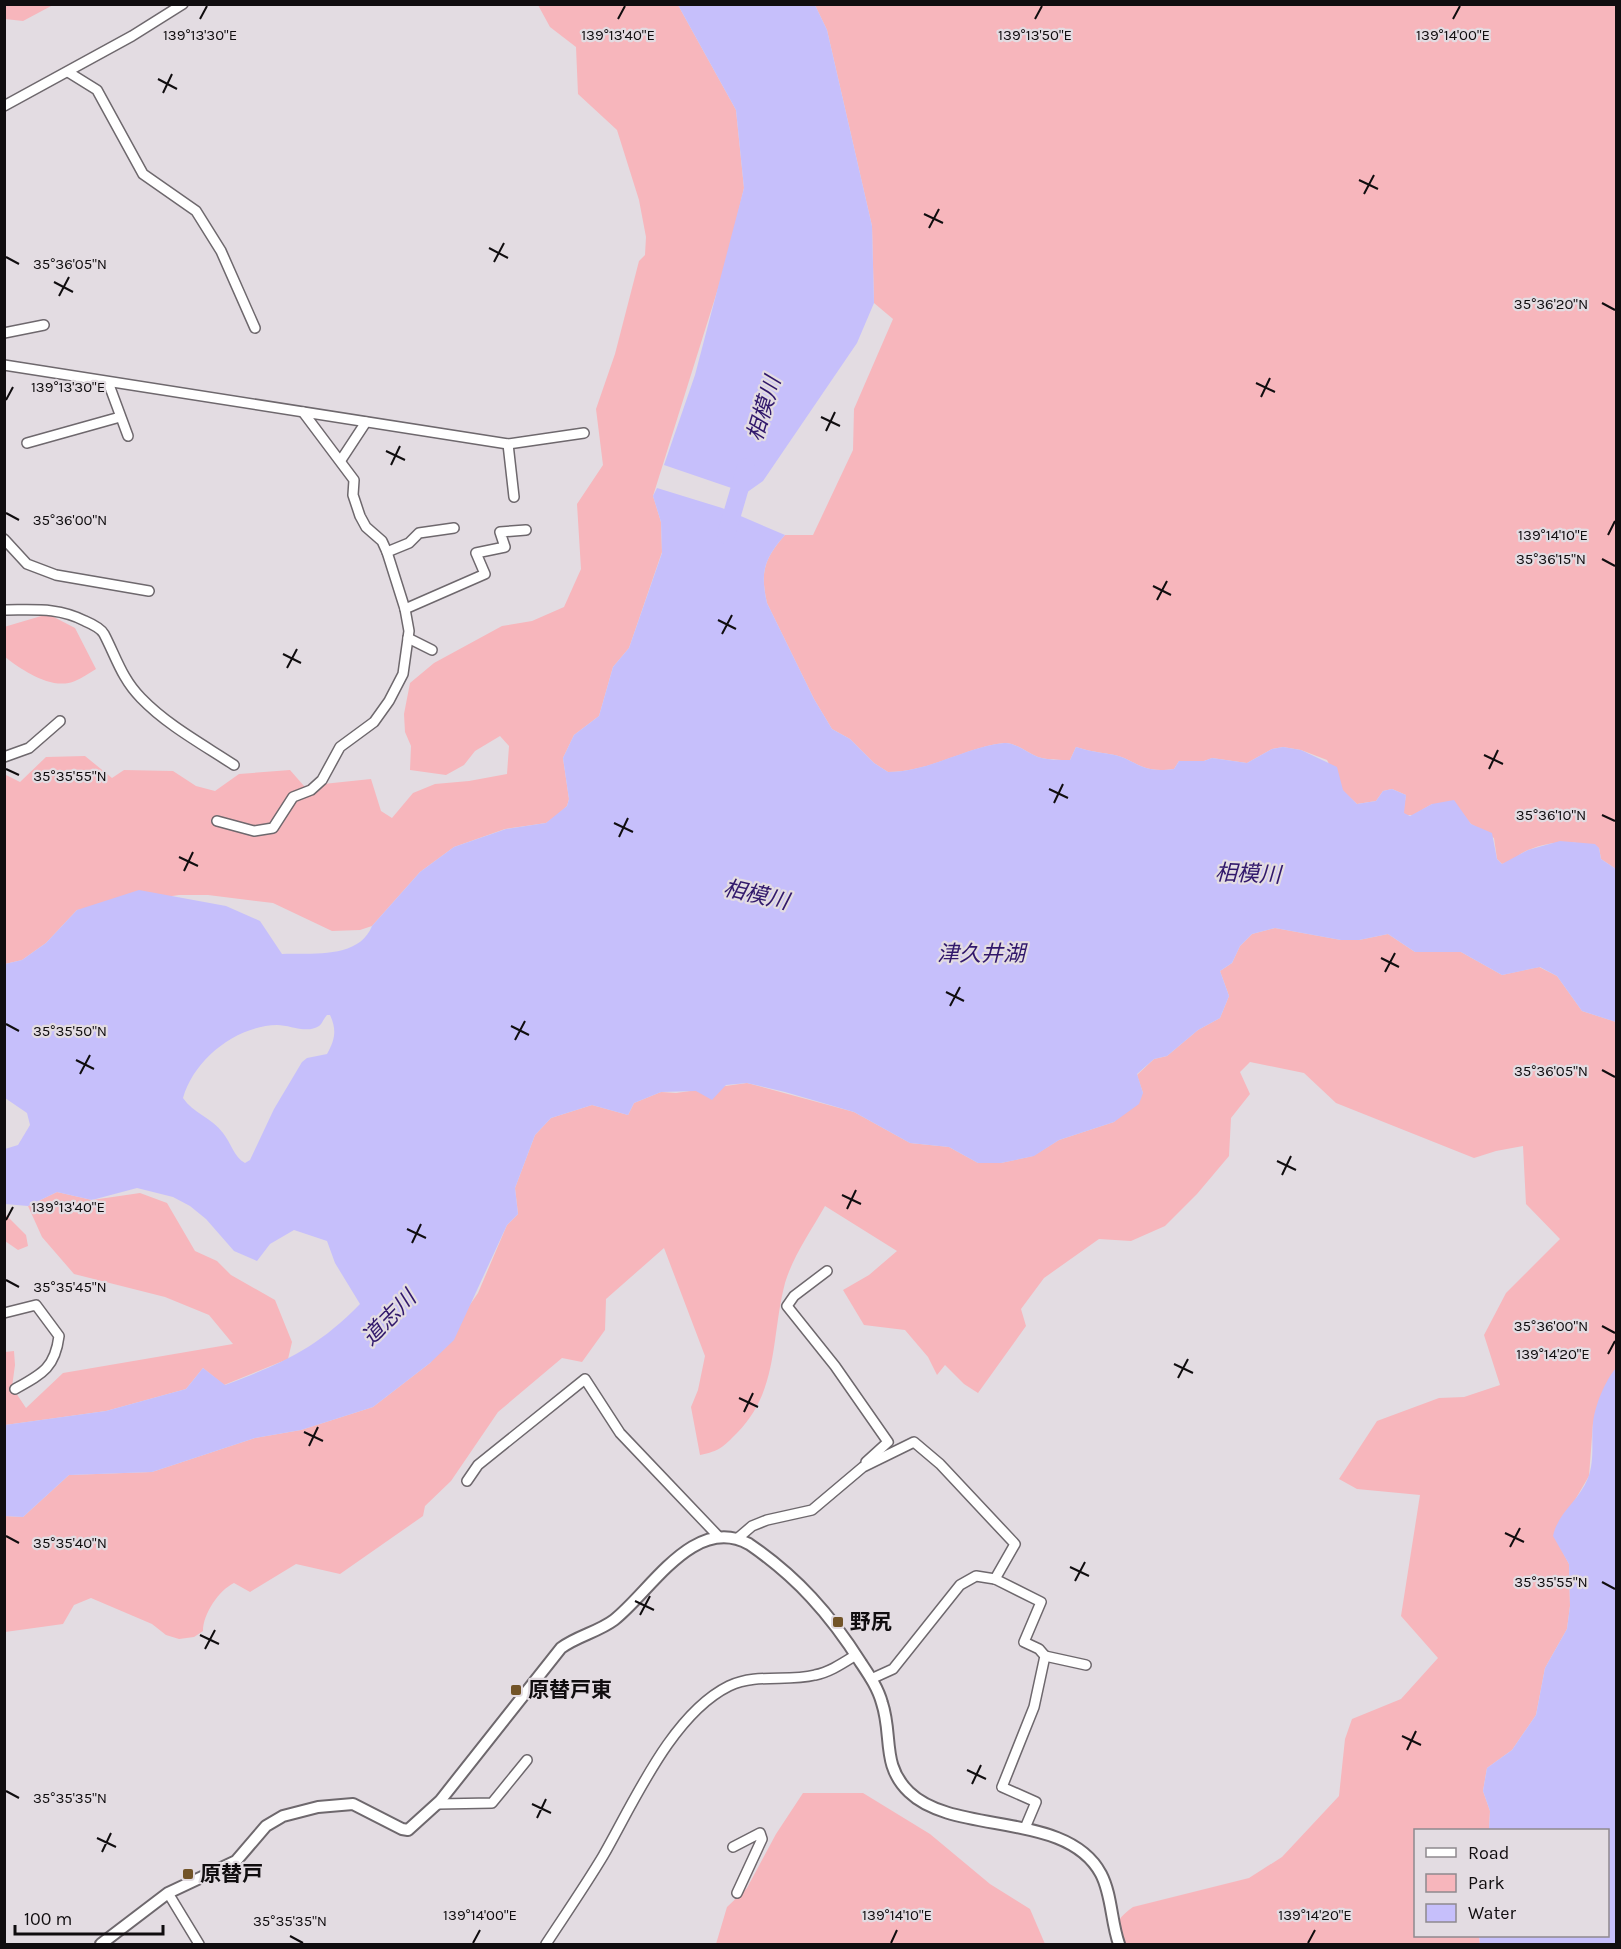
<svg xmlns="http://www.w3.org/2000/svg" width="1621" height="1949" font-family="Karla,'Noto Sans JP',sans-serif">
  <rect width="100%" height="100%" fill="#e3dce2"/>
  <g fill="#f7b6bc">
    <path d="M5 4H53V5L23 21 5 19Z"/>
    <path d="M538 5H678L736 110 744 188 726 263 653 496 661 522 662 552 629 648 613 667 599 716 574 735 563 758 569 799 567 806 556 816 546 823 505 829 454 847 420 872 372 926 360 930 332 931 273 903 208 895H179L77 910 46 943 22 960 5 964 4 774 20 782 46 757 85 756 112 778 124 770 173 771 196 786 215 791 239 774 290 770 304 786 371 779 381 811 392 818 413 793 435 784 469 781 507 774 509 746 500 736 475 751 464 765 446 775 410 770 411 746 405 732 404 714 410 683 434 663 502 626 532 621 564 607 581 569 577 504 603 465 596 409 615 354 639 261 645 255 646 237 639 200 617 130 578 94 576 47 550 27Z"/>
    <path d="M815 5H1616V869L1601 859 1599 848C1574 840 1553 840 1528 850 1519 854 1512 861 1502 864L1497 859 1494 838 1471 824 1465 817 1432 804 1413 815H1406L1403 813 1406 795 1392 789 1383 791 1376 801 1357 804 1343 791 1327 760 1301 750 1283 747 1272 749 1247 763 1212 758 1204 761H1179L1174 769C1137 774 1137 758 1109 754 1098 752 1088 751 1076 747L1070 760C1059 760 1048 760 1038 757 1027 753 1015 742 1004 743 966 747 930 772 888 772L874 763 850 739 832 729 814 699 767 603C760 572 764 559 785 535H813L853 450 854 409 893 319 874 303 872 226 827 30Z"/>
    <path d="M48 614 75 628 96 669C89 673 82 678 75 681 52 691 22 670 5 657L4 627Z"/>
    <path d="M1275 928 1341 940H1359L1388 934 1415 952H1461L1502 975 1539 967 1557 976 1582 1011 1616 1022V1368L1593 1423 1589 1476 1554 1536 1569 1564 1570 1606 1567 1629 1545 1668 1536 1715 1512 1750 1487 1768 1483 1791 1490 1811 1489 1830H1416V1936H1479L1480 1944H1114C1111 1927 1120 1916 1133 1907L1249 1878 1282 1857 1339 1796 1345 1739 1352 1719 1401 1699 1438 1658 1401 1616 1420 1495 1357 1489 1339 1479 1377 1421 1439 1398 1464 1397 1500 1385 1484 1335 1506 1293 1560 1239 1526 1204 1523 1146 1496 1151 1474 1158 1336 1103 1304 1073 1250 1062 1240 1072 1250 1094 1231 1118 1229 1156 1197 1194 1165 1226 1131 1241 1099 1239 1044 1278 1021 1309 1026 1326 978 1393 964 1384 945 1365 937 1375 928 1357 905 1330 864 1325 843 1290 869 1275 897 1251 825 1206C811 1231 793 1256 785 1283 771 1336 779 1391 737 1433 723 1447 720 1451 700 1455L691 1407 698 1390 705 1356 664 1248 606 1299 605 1330 582 1362 562 1358 498 1412 451 1481 425 1506 423 1516 340 1574 296 1564 250 1592 234 1583C219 1590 203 1614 203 1631L194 1637 179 1639 166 1635 152 1624 91 1598 74 1605 63 1624 5 1632 4 1516 23 1517 69 1475 152 1472 255 1438 301 1430 373 1407 430 1363 478 1293 507 1225 518 1214 515 1188 535 1135 551 1118 592 1105 628 1115 634 1103 661 1092 676 1093 747 1083 854 1112 910 1143 949 1147 978 1163H1001L1033 1156 1059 1140 1114 1122 1143 1093 1137 1075 1154 1059 1167 1056 1198 1030 1220 1018 1229 996 1220 971 1232 963 1240 946 1252 934Z"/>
    <path d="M57 1192 92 1200 140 1193 167 1203 195 1251 217 1261 231 1275 275 1300 292 1342 288 1359 224 1385 203 1368 186 1389 106 1411 5 1425V1352L14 1351 15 1365 12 1387 26 1408 63 1373 233 1344 209 1315 165 1297 74 1274 42 1237 28 1206Z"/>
    <path d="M5 1214 26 1235 28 1246 18 1250 5 1241Z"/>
    <path d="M803 1793H863L930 1834 990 1884 1030 1909 1045 1944H716L727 1907 747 1888 776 1834Z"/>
  </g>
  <g fill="#c6bffb" fill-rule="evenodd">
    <path d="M678 5H815L827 30 872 226 874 303 857 343 763 481 746 493 664 465 695 375 744 188 736 110Z"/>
    <path d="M657 488 722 508 785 535C764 559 760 572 767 603L814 699 832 729 850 739 874 763 888 772C929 772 965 747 1004 743 1015 742 1027 753 1038 757 1048 760 1059 760 1070 760L1076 747C1088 751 1098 752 1109 754 1137 758 1137 774 1174 769L1179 761H1204L1212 758 1247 763 1272 749 1283 747 1301 750 1337 767 1343 790 1357 804 1376 801 1383 791 1392 789 1406 795 1404 813 1410 816 1432 804 1454 800 1471 824 1492 833 1497 859 1502 864 1528 850 1560 841 1595 844 1599 848 1601 859 1616 869V1022L1582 1011 1557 976 1540 967 1502 975 1461 952H1415L1388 934 1359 940H1341L1275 928 1252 934 1240 946 1232 963 1220 971 1229 996 1220 1018 1198 1030 1167 1056 1154 1059 1137 1074 1143 1093 1139 1104 1114 1122 1059 1140 1034 1156 1001 1163H978L949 1147 910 1143 854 1112 785 1092 747 1083 726 1085 712 1100 696 1091 661 1092 634 1103 628 1115 592 1105 551 1118 535 1135 515 1188 518 1214 507 1225 454 1340 430 1363 373 1407 301 1430 255 1438 152 1472 69 1475 23 1517 5 1516V1425L106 1411 186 1389 203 1368 225 1385C283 1363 316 1349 360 1304L335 1263 327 1241 294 1230 270 1244 257 1261 234 1251 206 1219 190 1206 173 1197 137 1188 92 1200 57 1192 28 1206 5 1204V1149L18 1145 30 1125 27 1113 5 1098V964L22 960 46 943 77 910 139 890 226 906 260 921 282 954C312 953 359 959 372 926L420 872 454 847 506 829 546 823 567 806 569 799 563 758 574 735 599 716 613 667 629 648 662 553 661 522 653 496ZM327 1015H330C337 1030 335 1040 327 1054L307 1058 302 1062 274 1109 250 1160 245 1163C234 1157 231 1143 223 1133 212 1118 193 1113 183 1098 194 1059 236 1026 277 1025 290 1025 307 1034 319 1026 322 1024 324 1018 327 1015Z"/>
    <path d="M1616 1368V1944H1480L1479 1936H1608V1830H1489L1490 1811 1483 1791 1487 1768 1512 1750 1536 1715 1545 1668 1567 1629 1570 1606 1569 1564 1553 1536C1558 1512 1579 1501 1588 1478 1595 1460 1591 1440 1593 1423 1595 1405 1605 1381 1616 1368Z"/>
  </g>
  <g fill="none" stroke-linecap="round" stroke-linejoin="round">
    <path stroke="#c6bffb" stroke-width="18" d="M726 535 746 467"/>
    <g stroke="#6e686d" stroke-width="12">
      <g id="minor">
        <path d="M68 72 97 90 143 174 196 211 221 251 255 328"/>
        <path d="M4 106 132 36 183 4"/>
        <path d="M4 333 44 325"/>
        <path d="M4 365 508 444 584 433"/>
        <path d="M108 382 128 436"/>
        <path d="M27 443 120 417"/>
        <path d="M508 444 514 497"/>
        <path d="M341 460 366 422"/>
        <path d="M4 539 27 564 56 575 149 591"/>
        <path d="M387 552 409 543 419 533 454 528"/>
        <path d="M405 609 485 574 476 553 505 547 500 532 526 530"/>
        <path d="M4 610C34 610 58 607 85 621 92 624 101 628 104 634 116 657 122 679 141 698 167 725 202 744 234 765"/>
        <path d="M408 638 432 650"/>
        <path d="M4 757 29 748 60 721"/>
        <path d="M217 821 254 831 273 828 293 797 311 790 322 780 340 747 374 722 389 701 403 674 409 631 405 609 387 552 382 541 366 527 360 516 353 495 354 480 303 412"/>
        <path d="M827 1271 794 1296 787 1306 835 1366 888 1442 866 1462"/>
        <path d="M4 1313 36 1305 59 1336C55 1368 42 1374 15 1389"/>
        <path d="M467 1481 478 1465 585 1379 620 1433 719 1537"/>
        <path d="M738 1538 752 1526 767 1520 812 1510 863 1467 914 1442 940 1464 1015 1544 995 1579"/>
        <path d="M1045 1656 1086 1665"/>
        <path d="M871 1679 893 1669 960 1585 976 1576 995 1579 1041 1602 1024 1642 1039 1649 1045 1656 1034 1707 1002 1787 1036 1802 1025 1828"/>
        <path d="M438 1804 492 1803 527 1760"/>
        <path d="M733 1847 760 1833 762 1839 737 1893"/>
        <path d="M168 1893 199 1944"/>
        <path d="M546 1944C565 1915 585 1886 603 1856 634 1802 672 1714 729 1686 757 1673 787 1682 815 1675 830 1672 843 1663 856 1655"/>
      </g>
    </g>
    <g stroke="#6e686d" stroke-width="14">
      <path id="tertiary" d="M101 1944 168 1893 236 1861 266 1826 283 1816 318 1807 353 1804 402 1829 408 1830 440 1801 561 1648C577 1636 598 1632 614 1620 651 1591 694 1514 749 1544 797 1577 830 1614 861 1663 869 1675 878 1688 882 1703 893 1736 881 1765 909 1792 954 1836 1067 1810 1101 1874 1112 1895 1111 1922 1119 1944"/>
    </g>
    <use href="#minor" stroke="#fff" stroke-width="9"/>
    <use href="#tertiary" stroke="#fff" stroke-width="10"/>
  </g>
  <path fill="none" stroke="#100d0f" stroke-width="2" d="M200 19 207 6M618 19 625 6M1035 19 1042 6M1453 19 1460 6M158 79 177 89M163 93 172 74M1359 180 1378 189M1364 194 1374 175M924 214 943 223M929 228 939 209M489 248 508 258M6 257 19 264M494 262 504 243M54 282 73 292M59 296 69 277M1602 303 1615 310M1256 383 1275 392M1261 397 1270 378M6 400 13 387M821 417 840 426M826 431 835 412M386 451 405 460M391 465 400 446M6 513 19 520M1608 535 1615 521M1602 559 1615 566M1153 586 1171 595M1157 600 1167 581M718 620 736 629M722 634 732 615M283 654 301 663M287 668 297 649M1484 755 1503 764M6 769 19 775M1489 769 1498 750M1049 789 1068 798M1054 803 1063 784M1602 815 1615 821M614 823 633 832M619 837 628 818M179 857 198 866M184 871 193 852M1381 958 1399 967M1385 972 1395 953M946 992 964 1001M950 1006 960 987M6 1024 19 1031M511 1026 529 1035M515 1040 525 1021M76 1060 94 1069M1602 1070 1615 1077M80 1074 90 1055M1277 1161 1296 1170M1282 1175 1291 1156M842 1195 861 1204M847 1209 856 1190M6 1220 13 1207M407 1229 426 1238M412 1243 421 1224M6 1280 19 1287M1602 1326 1615 1333M1608 1354 1615 1341M1174 1364 1193 1373M1178 1378 1188 1359M739 1398 758 1407M744 1412 753 1393M304 1432 323 1441M309 1446 318 1427M1505 1533 1524 1542M6 1536 19 1543M1510 1547 1520 1528M1070 1567 1089 1576M1075 1581 1085 1562M1602 1582 1615 1589M635 1601 654 1610M640 1615 650 1596M200 1635 219 1644M205 1649 215 1630M1402 1736 1421 1745M1407 1750 1416 1731M967 1770 986 1779M972 1784 981 1765M6 1791 19 1798M532 1804 551 1813M537 1818 546 1799M97 1838 116 1847M102 1852 111 1833M290 1936 303 1943M473 1943 480 1930M891 1943 897 1930M1308 1943 1315 1930"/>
  <g fill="#725428" stroke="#e3dce2" stroke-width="2">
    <rect x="832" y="1616" width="12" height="12" rx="3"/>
    <rect x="510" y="1684" width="12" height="12" rx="3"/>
    <rect x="182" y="1868" width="12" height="12" rx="3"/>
  </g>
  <g text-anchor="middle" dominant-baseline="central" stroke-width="4.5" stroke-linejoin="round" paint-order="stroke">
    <g font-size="21" font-weight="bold" fill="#100d0f" stroke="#e3dce2" text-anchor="start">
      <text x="850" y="1622">野尻</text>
      <text x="528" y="1690">原替戸東</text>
      <text x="200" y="1874">原替戸</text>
    </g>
    <g font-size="22" font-style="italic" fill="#31186b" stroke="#e3dce2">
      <text transform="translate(764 409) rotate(-73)">相模川</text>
      <text transform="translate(1248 874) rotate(2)">相模川</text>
      <text transform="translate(756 895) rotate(13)">相模川</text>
      <text x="981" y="954">津久井湖</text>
      <text transform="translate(389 1318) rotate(-46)">道志川</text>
    </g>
  </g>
  <g font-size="15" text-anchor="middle" fill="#100d0f" stroke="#e3dce2" stroke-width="4.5" stroke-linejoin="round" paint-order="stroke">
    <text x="200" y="40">139°13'30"E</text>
    <text x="618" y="40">139°13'40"E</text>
    <text x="1035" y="40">139°13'50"E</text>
    <text x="1453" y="40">139°14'00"E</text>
    <text x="70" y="269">35°36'05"N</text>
    <text x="1551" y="309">35°36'20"N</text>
    <text x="68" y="392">139°13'30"E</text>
    <text x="70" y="525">35°36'00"N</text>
    <text x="1553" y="540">139°14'10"E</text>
    <text x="1551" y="564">35°36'15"N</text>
    <text x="70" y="781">35°35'55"N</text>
    <text x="1551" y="820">35°36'10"N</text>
    <text x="70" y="1036">35°35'50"N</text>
    <text x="1551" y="1076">35°36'05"N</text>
    <text x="68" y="1212">139°13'40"E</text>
    <text x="70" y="1292">35°35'45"N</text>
    <text x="1551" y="1331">35°36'00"N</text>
    <text x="1553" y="1359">139°14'20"E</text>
    <text x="70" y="1548">35°35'40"N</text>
    <text x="1551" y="1587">35°35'55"N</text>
    <text x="70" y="1803">35°35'35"N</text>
    <text x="480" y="1920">139°14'00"E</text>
    <text x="897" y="1920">139°14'10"E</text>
    <text x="1315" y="1920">139°14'20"E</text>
    <text x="290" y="1926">35°35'35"N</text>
  </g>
  <rect width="1621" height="1949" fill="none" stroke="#100d0f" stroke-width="12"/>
  <rect x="1414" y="1829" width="195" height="108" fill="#e3dce2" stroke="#8f898e" stroke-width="1.5"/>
  <rect x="1426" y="1848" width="30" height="9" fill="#ffffff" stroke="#8f898e" stroke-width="1.5"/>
  <text x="1468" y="1859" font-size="18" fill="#100d0f">Road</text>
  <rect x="1426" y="1874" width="30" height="18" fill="#f7b6bc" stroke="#8f898e" stroke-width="1.5"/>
  <text x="1468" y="1889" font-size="18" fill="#100d0f">Park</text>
  <rect x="1426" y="1904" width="30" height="18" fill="#c6bffb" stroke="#8f898e" stroke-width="1.5"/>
  <text x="1468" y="1919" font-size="18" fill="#100d0f">Water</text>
  <path d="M15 1925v9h148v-9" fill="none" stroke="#100d0f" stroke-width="3"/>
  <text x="24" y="1925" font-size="18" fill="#100d0f" stroke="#e3dce2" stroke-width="4.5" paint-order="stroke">100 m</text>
</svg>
